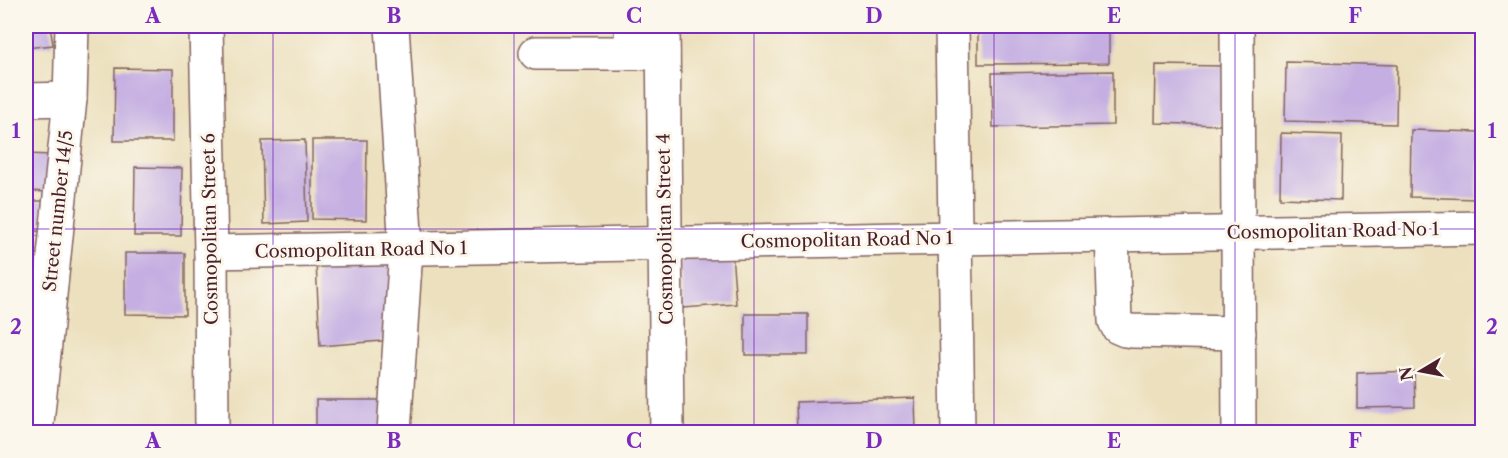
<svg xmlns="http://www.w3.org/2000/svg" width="1508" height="458" font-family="'Libre Caslon Text',serif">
  <rect width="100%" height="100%" fill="#fbf7ec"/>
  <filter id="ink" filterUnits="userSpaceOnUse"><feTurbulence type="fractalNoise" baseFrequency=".0167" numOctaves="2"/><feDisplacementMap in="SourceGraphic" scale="12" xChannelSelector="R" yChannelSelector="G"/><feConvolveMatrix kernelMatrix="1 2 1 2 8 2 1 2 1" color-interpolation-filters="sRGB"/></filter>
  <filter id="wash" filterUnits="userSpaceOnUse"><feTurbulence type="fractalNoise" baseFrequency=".008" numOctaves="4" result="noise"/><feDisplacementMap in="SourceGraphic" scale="24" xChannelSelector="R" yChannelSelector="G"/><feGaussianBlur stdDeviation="1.35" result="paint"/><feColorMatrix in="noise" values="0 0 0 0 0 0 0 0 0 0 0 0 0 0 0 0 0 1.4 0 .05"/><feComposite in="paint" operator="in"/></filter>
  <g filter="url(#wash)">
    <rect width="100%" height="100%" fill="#ece0be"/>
    <g id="blocks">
      <g fill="#c5afe2">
        <path d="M26 26H50L53 45 26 48Z"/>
        <path d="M978 26H1109V63L978 64Z"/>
        <path d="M1286 62 1397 65 1396 124 1285 121Z"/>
        <path d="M1156 65 1224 66 1222 125 1155 123Z"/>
        <path d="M115 68 173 69V141H114Z"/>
        <path d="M1113 71V125L993 127 992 73Z"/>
        <path d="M1411 130 1479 132 1477 199 1410 197Z"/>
        <path d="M1281 133 1342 135 1341 200 1280 198Z"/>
        <path d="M305 140 307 222 264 224 262 141Z"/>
        <path d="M312 140H367L366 220 312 219Z"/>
        <path d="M26 154 51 155 50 192 26 191Z"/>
        <path d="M135 167 182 168 181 236H134Z"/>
        <path d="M26 201H44L43 231H26Z"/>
        <path d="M26 236H40L39 270H26Z"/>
        <path d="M125 253H185V315L125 314Z"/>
        <path d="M732 253 736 304 683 308 679 257Z"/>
        <path d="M390 261 394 340 320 346 316 262Z"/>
        <path d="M37 278 40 325 26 326V279Z"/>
        <rect x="745" y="314" width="63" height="41"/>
        <path d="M1414 371 1415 407 1357 408V373Z"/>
        <path d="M915 398 916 432H797L796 402Z"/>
        <rect x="316" y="400" width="69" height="32"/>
      </g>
    </g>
  </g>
  <g filter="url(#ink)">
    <use href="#blocks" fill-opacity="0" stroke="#83635e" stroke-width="1.5"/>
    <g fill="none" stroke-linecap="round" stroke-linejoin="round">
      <g stroke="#83635e" stroke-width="36">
        <g id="street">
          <path d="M206 26 211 252 212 432"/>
          <path d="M392 26 406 249 394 432"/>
          <path d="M631 26 632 53"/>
          <path d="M663 26 667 432"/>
          <path d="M952 26 958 432"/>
          <path d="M1237 26 1239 432"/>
          <path d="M536 53H663"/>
          <path d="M26 100 70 99"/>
          <path d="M1112 235 1115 321 1118 327 1125 330 1132 331 1239 333"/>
          <path d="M211 252 1482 228"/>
          <path d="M36 432 70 99 72 26"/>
        </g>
      </g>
      <use href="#street" stroke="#fff" stroke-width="33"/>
    </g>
  </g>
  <path fill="none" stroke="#7b2cbf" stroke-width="1.5" stroke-opacity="0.55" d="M273 26V432M514 26V432M754 26V432M994 26V432M1235 26V432M26 229H1482"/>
  <g text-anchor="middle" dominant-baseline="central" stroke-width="6" stroke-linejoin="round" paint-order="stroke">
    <g font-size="18" fill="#4a1f2b" stroke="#fbf7ec">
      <text transform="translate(58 211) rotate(-84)">Street number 14/5</text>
      <text transform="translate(210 229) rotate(-91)">Cosmopolitan Street 6</text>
      <text transform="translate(665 229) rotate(-91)">Cosmopolitan Street 4</text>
      <text transform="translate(1333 231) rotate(-1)">Cosmopolitan Road No 1</text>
      <text transform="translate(847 240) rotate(-1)">Cosmopolitan Road No 1</text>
      <text transform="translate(361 250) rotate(-1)">Cosmopolitan Road No 1</text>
    </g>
  </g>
  <rect width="1508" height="458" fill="none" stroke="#fbf7ec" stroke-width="66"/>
  <g transform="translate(1421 371) rotate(260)" stroke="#fbf7ec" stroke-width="4.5" paint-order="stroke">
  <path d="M0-4.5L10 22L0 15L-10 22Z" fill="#4a1f2b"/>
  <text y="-9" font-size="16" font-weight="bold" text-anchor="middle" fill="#4a1f2b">N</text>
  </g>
  <rect x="33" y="33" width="1442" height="392" fill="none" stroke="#7b2cbf" stroke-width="2"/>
  <g font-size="20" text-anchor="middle" font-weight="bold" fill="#7b2cbf">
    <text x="153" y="23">A</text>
    <text x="394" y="23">B</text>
    <text x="634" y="23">C</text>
    <text x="874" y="23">D</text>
    <text x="1114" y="23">E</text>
    <text x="1355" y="23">F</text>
    <text x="16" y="138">1</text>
    <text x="1492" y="138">1</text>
    <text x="16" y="334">2</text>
    <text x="1492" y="334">2</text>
    <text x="153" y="448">A</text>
    <text x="394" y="448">B</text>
    <text x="634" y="448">C</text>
    <text x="874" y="448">D</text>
    <text x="1114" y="448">E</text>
    <text x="1355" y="448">F</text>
  </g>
</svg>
